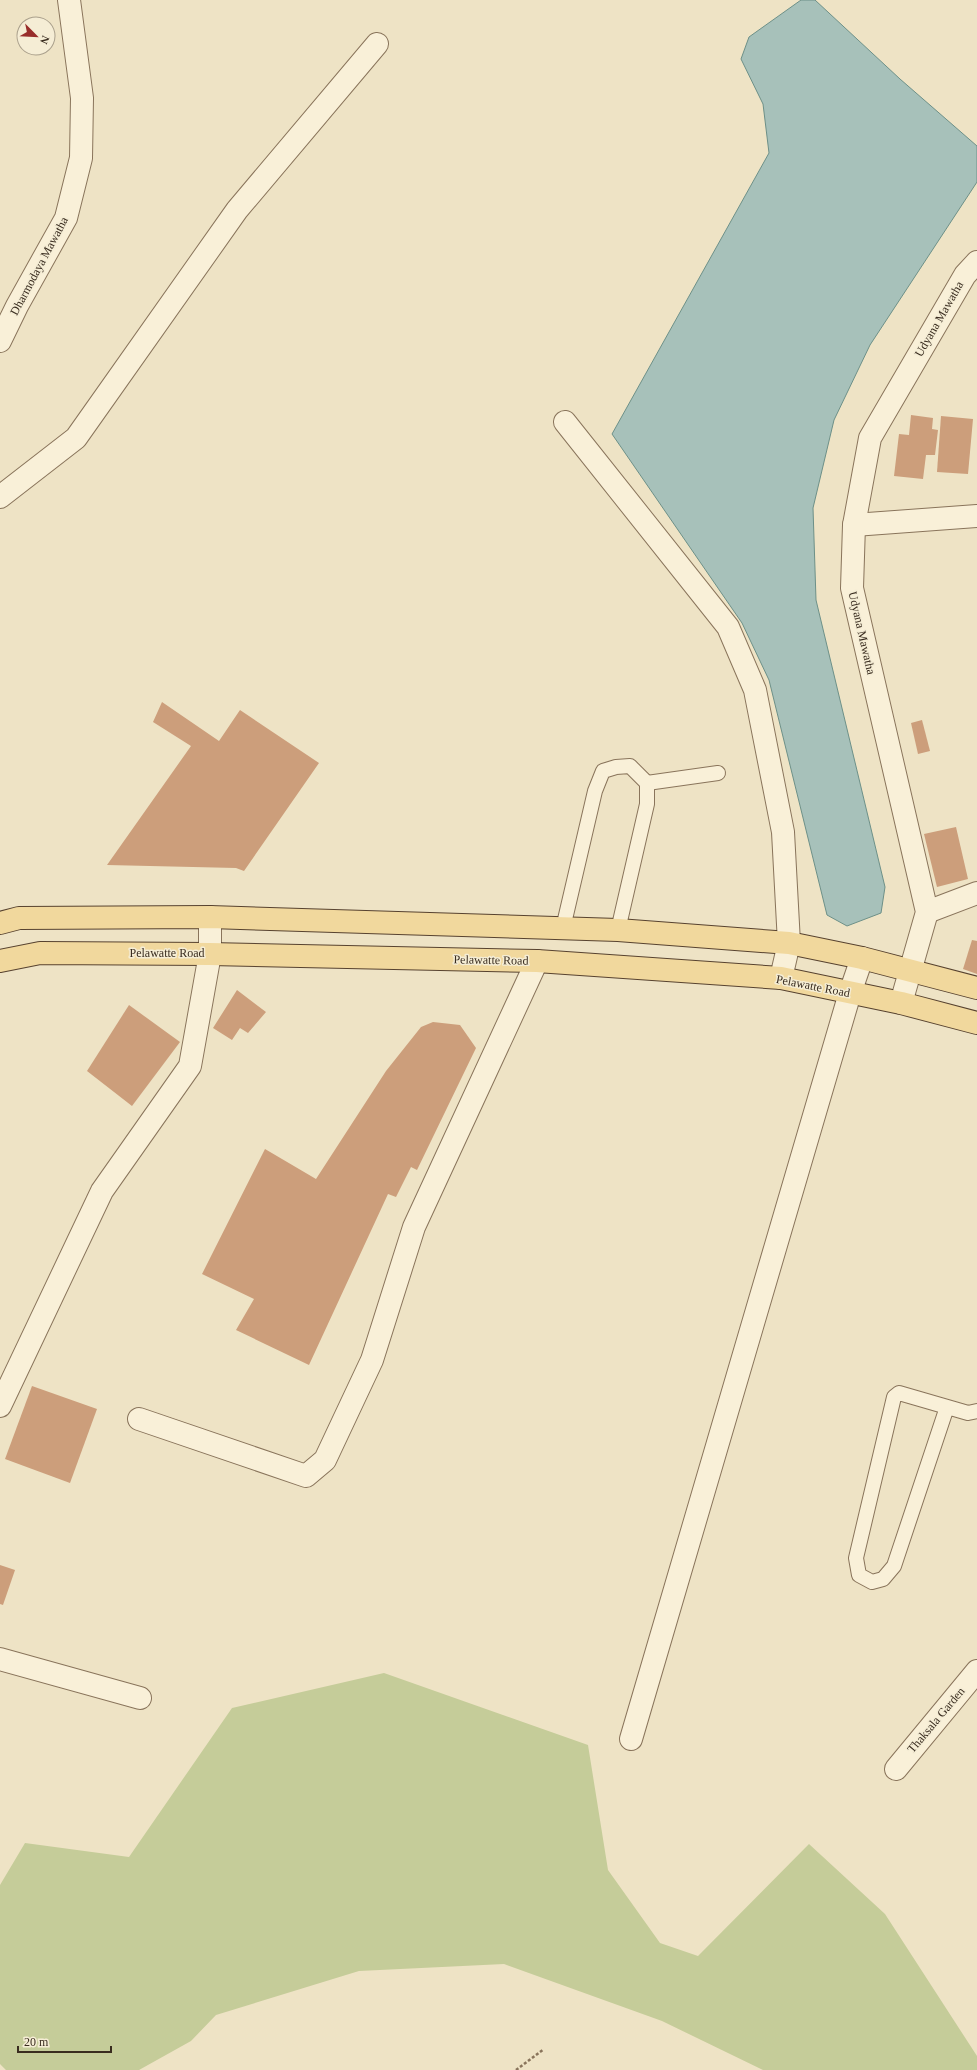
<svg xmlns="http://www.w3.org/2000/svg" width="977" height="2070" font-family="'Times New Roman',serif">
  <rect width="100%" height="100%" fill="#eee3c5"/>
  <path fill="#c5cc99" d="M384 1673 588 1745 608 1870 660 1943 698 1956 809 1844 885 1914 977 2056V2070H763L662 2021 504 1964 359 1971 216 2015 191 2041 139 2070H6L0 2064V1885L25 1843 129 1857 232 1708Z"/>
  <path fill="#a7c1ba" stroke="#6d9088" d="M801 0H815L900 79 977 146V182L870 345 834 420 813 508 816 600 885 887 881 913 847 926 827 915 769 680 742 623 612 434 769 153 763 104 741 59 749 37Z"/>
  <g fill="#cc9e7b">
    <path d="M911 415 933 418 932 429 938 430 935 455H926L923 479 894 476 899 434 909 435Z"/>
    <path d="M941 416 973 419 968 474 937 472Z"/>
    <path d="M162 702 219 741 240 710 319 763 244 871 236 868 107 865 191 746 153 722Z"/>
    <path d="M922 720 930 751 918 754 911 723Z"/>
    <path d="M956 827 968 879 937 887 924 834Z"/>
    <path d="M972 940 977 941V974L963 969Z"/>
    <path d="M237 990 266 1012 248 1033 240 1028 232 1040 213 1028Z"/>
    <path d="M129 1005 180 1042 132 1106 87 1071Z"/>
    <path d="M433 1022 460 1025 476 1048 417 1170 411 1167 396 1197 388 1194 309 1365 236 1330 254 1299 202 1274 265 1149 316 1179 386 1071 421 1027Z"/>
    <path d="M32 1386 97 1409 70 1483 5 1459Z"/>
    <path d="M0 1565 15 1570 3 1605 0 1604Z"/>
  </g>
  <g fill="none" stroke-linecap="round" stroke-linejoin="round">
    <g stroke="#89745b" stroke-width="16">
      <g id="service">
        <path d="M647 783 718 773"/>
        <path d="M563 928 595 791 603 771 616 767 630 766 647 783V804L618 930"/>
        <path d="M947 1407 894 1566 883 1579 872 1582 859 1575 856 1558 894 1397 899 1393 968 1413 977 1411"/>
      </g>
    </g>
    <g stroke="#89745b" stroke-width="24">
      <g id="minor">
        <path d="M0 341 17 306 66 218 81 158 82 98 69 0"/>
        <path d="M565 422 728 627 755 690 783 832 789 943 781 978"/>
        <path d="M0 497 76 438 237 210 377 44"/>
        <path d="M854 525 977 516"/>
        <path d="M927 912 977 893"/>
        <path d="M901 1003 927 912 852 588 854 525 870 438 965 275 977 262"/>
        <path d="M0 1406 102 1191 190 1066 210 954V917"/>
        <path d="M139 1419 306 1476 325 1460 372 1360 414 1227 537 961"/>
        <path d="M0 1659 140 1698"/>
        <path d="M631 1739 850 993 862 958"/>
        <path d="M896 1769 977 1671"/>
      </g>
    </g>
    <g stroke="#57422f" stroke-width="24">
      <g id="primary">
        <path d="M0 923 19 918 210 917 618 930 789 943 862 958 977 988"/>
        <path d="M0 961 40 953 210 954 537 961 781 978 901 1003 977 1023"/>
      </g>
    </g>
    <path stroke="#89745b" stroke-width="2.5" stroke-dasharray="3 2" stroke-linecap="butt" d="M516 2070 544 2049"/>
    <use href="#service" stroke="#f9f0d8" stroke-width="14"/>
    <use href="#minor" stroke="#f9f0d8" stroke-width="22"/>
    <use href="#primary" stroke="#f1d89d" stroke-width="22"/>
  </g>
  <g text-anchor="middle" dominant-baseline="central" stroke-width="3" stroke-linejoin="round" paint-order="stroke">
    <g font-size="12" fill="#392c1f" stroke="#f5edd5">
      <text transform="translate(39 266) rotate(-62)">Dharmodaya Mawatha</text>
      <text transform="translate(939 319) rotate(-60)">Udyana Mawatha</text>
      <text transform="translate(862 633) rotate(77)">Udyana Mawatha</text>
      <text x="167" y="953">Pelawatte Road</text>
      <text transform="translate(491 960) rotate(1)">Pelawatte Road</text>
      <text transform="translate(813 986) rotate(11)">Pelawatte Road</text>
      <text transform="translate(936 1720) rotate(-50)">Thaksala Garden</text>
    </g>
  </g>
  <g transform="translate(36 36) rotate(114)"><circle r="19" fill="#f5edd5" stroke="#aaa08c"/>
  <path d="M0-3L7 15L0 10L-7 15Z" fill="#982d2b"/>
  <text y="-6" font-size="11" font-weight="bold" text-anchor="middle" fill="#392c1f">N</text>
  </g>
  <path d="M18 2046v6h93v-6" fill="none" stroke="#392c1f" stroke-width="2"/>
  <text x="24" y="2046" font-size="12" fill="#392c1f" stroke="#f5edd5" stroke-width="3" paint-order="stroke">20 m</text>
</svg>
